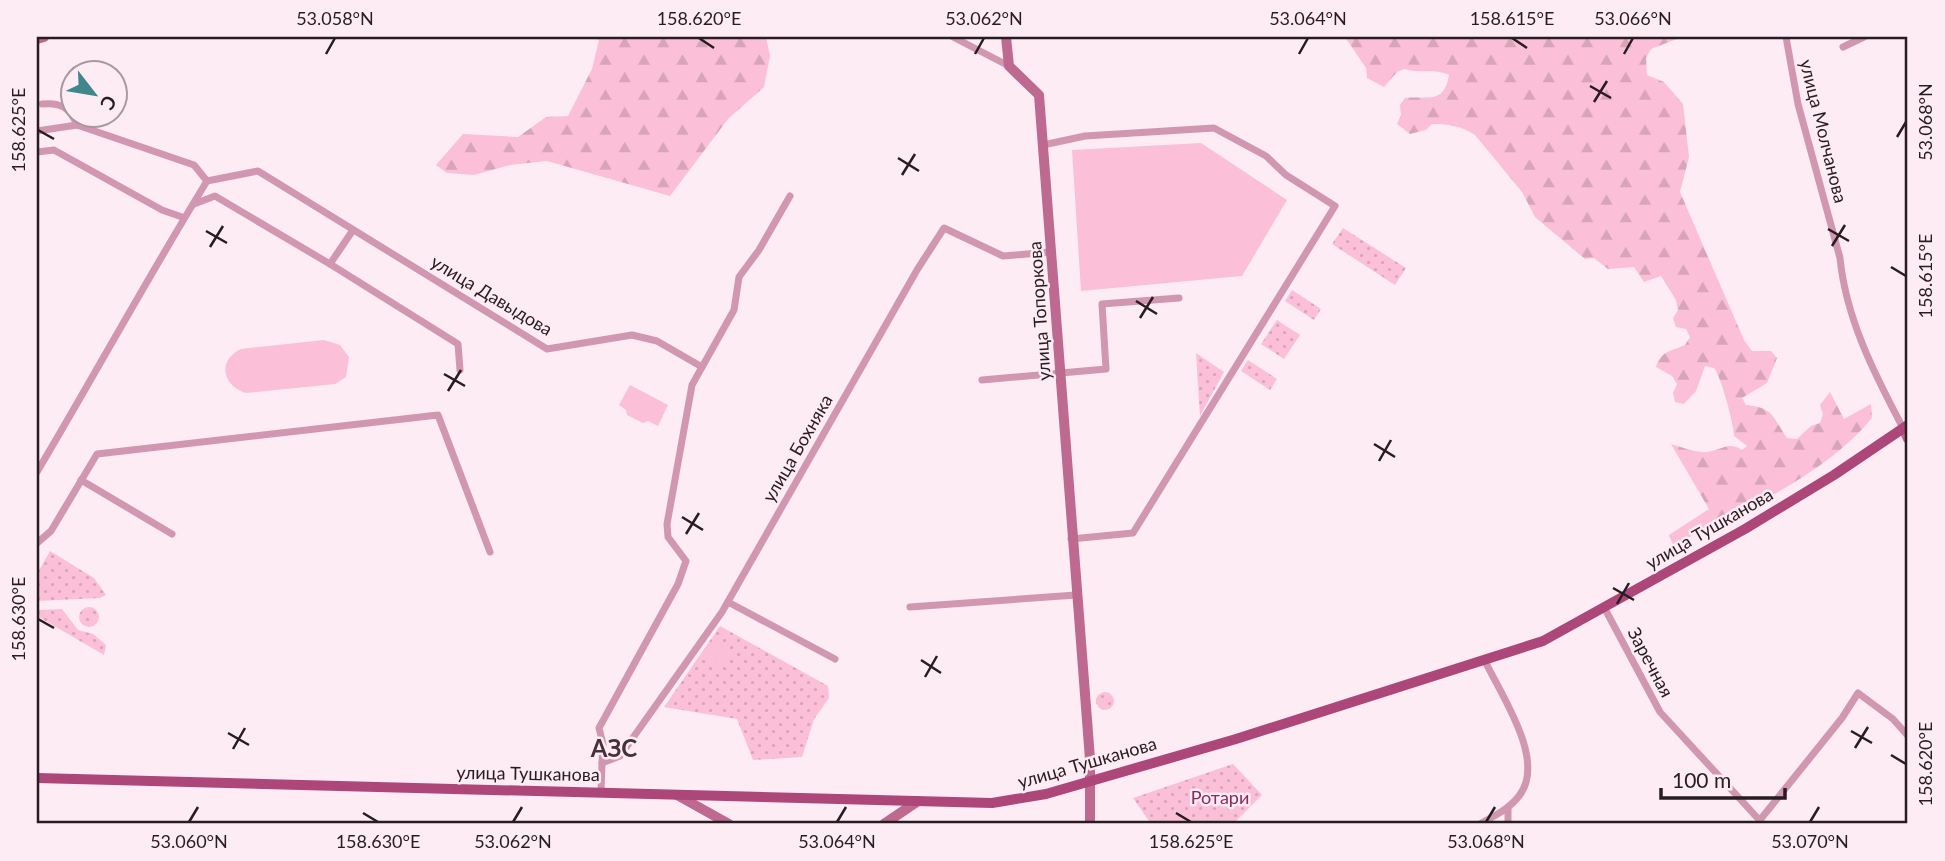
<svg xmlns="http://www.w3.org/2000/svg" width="1945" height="861" font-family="Lato,sans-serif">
  <defs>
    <pattern id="grass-dots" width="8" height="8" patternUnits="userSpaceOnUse" patternTransform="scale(1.75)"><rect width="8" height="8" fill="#fcbfd8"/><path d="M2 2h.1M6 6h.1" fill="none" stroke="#d8a4b9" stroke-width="1.8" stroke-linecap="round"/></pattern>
    <pattern id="forest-firs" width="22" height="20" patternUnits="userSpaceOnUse" patternTransform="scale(1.75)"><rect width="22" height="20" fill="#fcbfd8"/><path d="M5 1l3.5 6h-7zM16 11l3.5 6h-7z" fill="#d8a4b9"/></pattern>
  </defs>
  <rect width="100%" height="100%" fill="#fdecf3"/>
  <g fill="url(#grass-dots)">
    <path d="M1343 228 1406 268 1395 285 1332 244Z"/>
    <path d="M1292 290 1321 309 1314 320 1285 301Z"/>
    <path d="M1277 320 1300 335 1284 359 1261 344Z"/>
    <path d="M1196 353 1224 372 1200 416Z"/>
    <path d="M1248 360 1277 379 1270 390 1241 371Z"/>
    <path d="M50 551 94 578 106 595 100 598 37 601V574Z"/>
    <circle cx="89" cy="617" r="10"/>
    <path d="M62 609 78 630 93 634 106 645 104 655 37 616 38 610Z"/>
    <path d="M720 626 828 686 829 698 814 719 802 757 753 760 737 719 664 707Z"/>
    <circle cx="1105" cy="701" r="9"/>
    <path d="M1233 764 1262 795 1233 824H1151L1133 798Z"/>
  </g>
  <g fill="url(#forest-firs)">
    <path d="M588 37H766L770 56 764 87 728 119 670 196 547 161 510 165 474 175 447 173 436 165 463 134 518 137 546 117 568 116 592 69 599 40Z"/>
    <path d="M1345 37H1682L1651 49 1646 58 1647 75 1664 82 1683 104 1689 157 1680 192 1744 340 1752 351H1771L1777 358 1767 383 1742 398 1746 405C1775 408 1772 417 1787 438L1797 439 1811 426 1820 423 1823 414 1820 405 1830 392 1844 419 1871 404 1872 418C1823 477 1742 511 1673 545L1669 535 1709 509 1671 444C1681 447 1693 452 1705 452 1719 452 1728 440 1742 450L1747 446 1734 436C1734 425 1721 376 1714 368L1705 366 1696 391 1684 404 1675 402 1673 393 1677 384 1672 376 1656 367C1661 351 1671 351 1685 345L1690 337 1686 329 1676 327 1673 318 1678 310 1676 300 1661 276 1644 282 1634 267 1608 269 1594 258 1585 259 1535 217 1522 192 1475 135C1461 126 1449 124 1432 124L1426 130 1410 134 1397 124 1401 115 1400 105 1405 98C1425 95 1444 106 1449 75 1434 68 1420 74 1405 69L1397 72 1384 87 1367 78 1366 68Z"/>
  </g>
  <g fill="#fcbfd8">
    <path d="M1201 143 1287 200 1242 276 1081 291 1072 150Z"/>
    <path d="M324 340 340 345 349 357 346 377 335 384 246 393C222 386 217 360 241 349Z"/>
    <path d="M630 385 668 405 658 426 648 421 643 423 627 415 626 410 619 405Z"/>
    <path d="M721 641 734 672 703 655Z"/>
  </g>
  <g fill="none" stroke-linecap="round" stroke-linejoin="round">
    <g stroke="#d197b0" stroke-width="7">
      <path d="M953 37 1009 66"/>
      <path d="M1786 37 1798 104 1840 258C1846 319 1875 375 1903 428"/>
      <path d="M1843 47 1864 37"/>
      <path d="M42 104C61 102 70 108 77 125"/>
      <path d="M37 131 77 125 194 165 207 181"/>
      <path d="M1043 145 1085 136 1214 128 1266 156 1286 175 1335 206 1133 533 1071 539"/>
      <path d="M37 152 54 150 162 210 182 217"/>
      <path d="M194 204 215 196 330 264"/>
      <path d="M353 230 330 264 458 344 460 370"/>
      <path d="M982 380 1106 369 1102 304 1179 298"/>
      <path d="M37 472C94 376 148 277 207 181L258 171 547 349 632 335 657 341 702 367"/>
      <path d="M81 480 172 534"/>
      <path d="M37 543 51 531 97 454 438 415 490 552"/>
      <path d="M728 602 835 659"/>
      <path d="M910 607 1076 595"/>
      <path d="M1605 609 1660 712 1763 824"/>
      <path d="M602 763 603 744 599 728 678 584 686 561 668 537 667 524 692 385 734 310 739 277 759 250 790 196"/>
      <path d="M601 792 602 763 620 756 722 612 917 270 944 228 1003 256 1050 252"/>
      <path d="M1760 820 1842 718 1858 693 1893 719 1908 736"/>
      <path d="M1480 824C1494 816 1509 809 1519 796 1547 761 1501 695 1485 661"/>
      <path d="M1508 824V808"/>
    </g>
    <g stroke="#bd6990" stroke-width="10">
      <path d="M1006 37 1009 66 1039 95 1090 759V824"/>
      <path d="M37 39 44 37"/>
      <path d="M1903 428 1908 439"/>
      <path d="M677 795 729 824"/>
      <path d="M884 824 918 801"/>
    </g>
    <path stroke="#ad4679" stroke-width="10" d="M37 778 992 803 1046 794 1236 739 1543 641 1745 529 1834 475 1908 425"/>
  </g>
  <path fill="none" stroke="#271d21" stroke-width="2.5" d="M699 38 714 48M1512 38 1527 48M326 54 335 38M975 54 984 38M1299 54 1308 38M1624 54 1633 38M1590 86 1611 98M1594 102 1607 81M38 130 54 139M1897 137 1906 122M898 158 919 171M902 175 915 154M1828 229 1849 241M206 231 227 243M1832 246 1845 225M210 247 223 226M1891 267 1906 276M1136 301 1157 314M1140 318 1153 297M444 374 465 386M448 391 461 370M1374 444 1395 457M1379 461 1391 440M682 517 703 530M686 534 699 513M1613 588 1634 600M1617 604 1629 583M38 619 54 628M921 660 941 673M925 677 937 656M1851 731 1872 743M228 733 249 745M1855 748 1868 727M233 749 245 728M1891 755 1906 764M363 813 378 822M1176 813 1191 822M189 822 198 807M513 822 522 807M837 822 846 807M1486 822 1495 807M1810 822 1819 807"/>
  <g text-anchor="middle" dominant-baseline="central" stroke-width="5" stroke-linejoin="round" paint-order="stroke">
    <g font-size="18" fill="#271d21" stroke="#fdecf3">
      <text transform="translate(1824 131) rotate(76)">улица Молчанова</text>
      <text transform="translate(492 295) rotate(31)">улица Давыдова</text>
      <text transform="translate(1039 311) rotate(-94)">улица Топоркова</text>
      <text transform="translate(797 448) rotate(-60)">улица Бохняка</text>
      <text transform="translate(1709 528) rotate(-30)">улица Тушканова</text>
      <text transform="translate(1651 662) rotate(62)">Заречная</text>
      <text transform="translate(1087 762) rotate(-16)">улица Тушканова</text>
      <text transform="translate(528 773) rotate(1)">улица Тушканова</text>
    </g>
    <g font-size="18" fill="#8a295b" stroke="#fdecf3">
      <text x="1220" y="797">Ротари</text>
    </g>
    <g font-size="24" font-weight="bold" fill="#463039" stroke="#fdecf3">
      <text x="614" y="747">АЗС</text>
    </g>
  </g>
  <rect width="1945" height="861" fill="none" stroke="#fdecf3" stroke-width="77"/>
  <g transform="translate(94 94) rotate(121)"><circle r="33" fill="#fdecf3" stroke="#a7999f" stroke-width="2"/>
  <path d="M0-5L12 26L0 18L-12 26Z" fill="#3f878c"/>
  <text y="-10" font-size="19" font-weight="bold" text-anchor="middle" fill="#271d21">С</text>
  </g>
  <path d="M1661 788v10h124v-10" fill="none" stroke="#271d21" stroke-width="3.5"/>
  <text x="1672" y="788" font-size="21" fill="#271d21" stroke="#fdecf3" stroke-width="5" paint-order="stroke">100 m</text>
  <rect x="38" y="38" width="1868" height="784" fill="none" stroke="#271d21" stroke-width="2.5"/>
  <g font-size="18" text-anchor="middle" fill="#271d21">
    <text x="335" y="25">53.058°N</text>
    <text x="699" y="25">158.620°E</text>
    <text x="984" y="25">53.062°N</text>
    <text x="1308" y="25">53.064°N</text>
    <text x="1512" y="25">158.615°E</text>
    <text x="1633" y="25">53.066°N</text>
    <text transform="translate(1926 122) rotate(-90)" y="6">53.068°N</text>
    <text transform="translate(19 130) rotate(-90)" y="6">158.625°E</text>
    <text transform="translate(1926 276) rotate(-90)" y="6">158.615°E</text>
    <text transform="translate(19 619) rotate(-90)" y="6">158.630°E</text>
    <text transform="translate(1926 764) rotate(-90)" y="6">158.620°E</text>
    <text x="189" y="848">53.060°N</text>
    <text x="378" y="848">158.630°E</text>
    <text x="513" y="848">53.062°N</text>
    <text x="837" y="848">53.064°N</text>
    <text x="1191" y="848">158.625°E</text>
    <text x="1486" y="848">53.068°N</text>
    <text x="1810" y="848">53.070°N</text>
  </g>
</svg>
